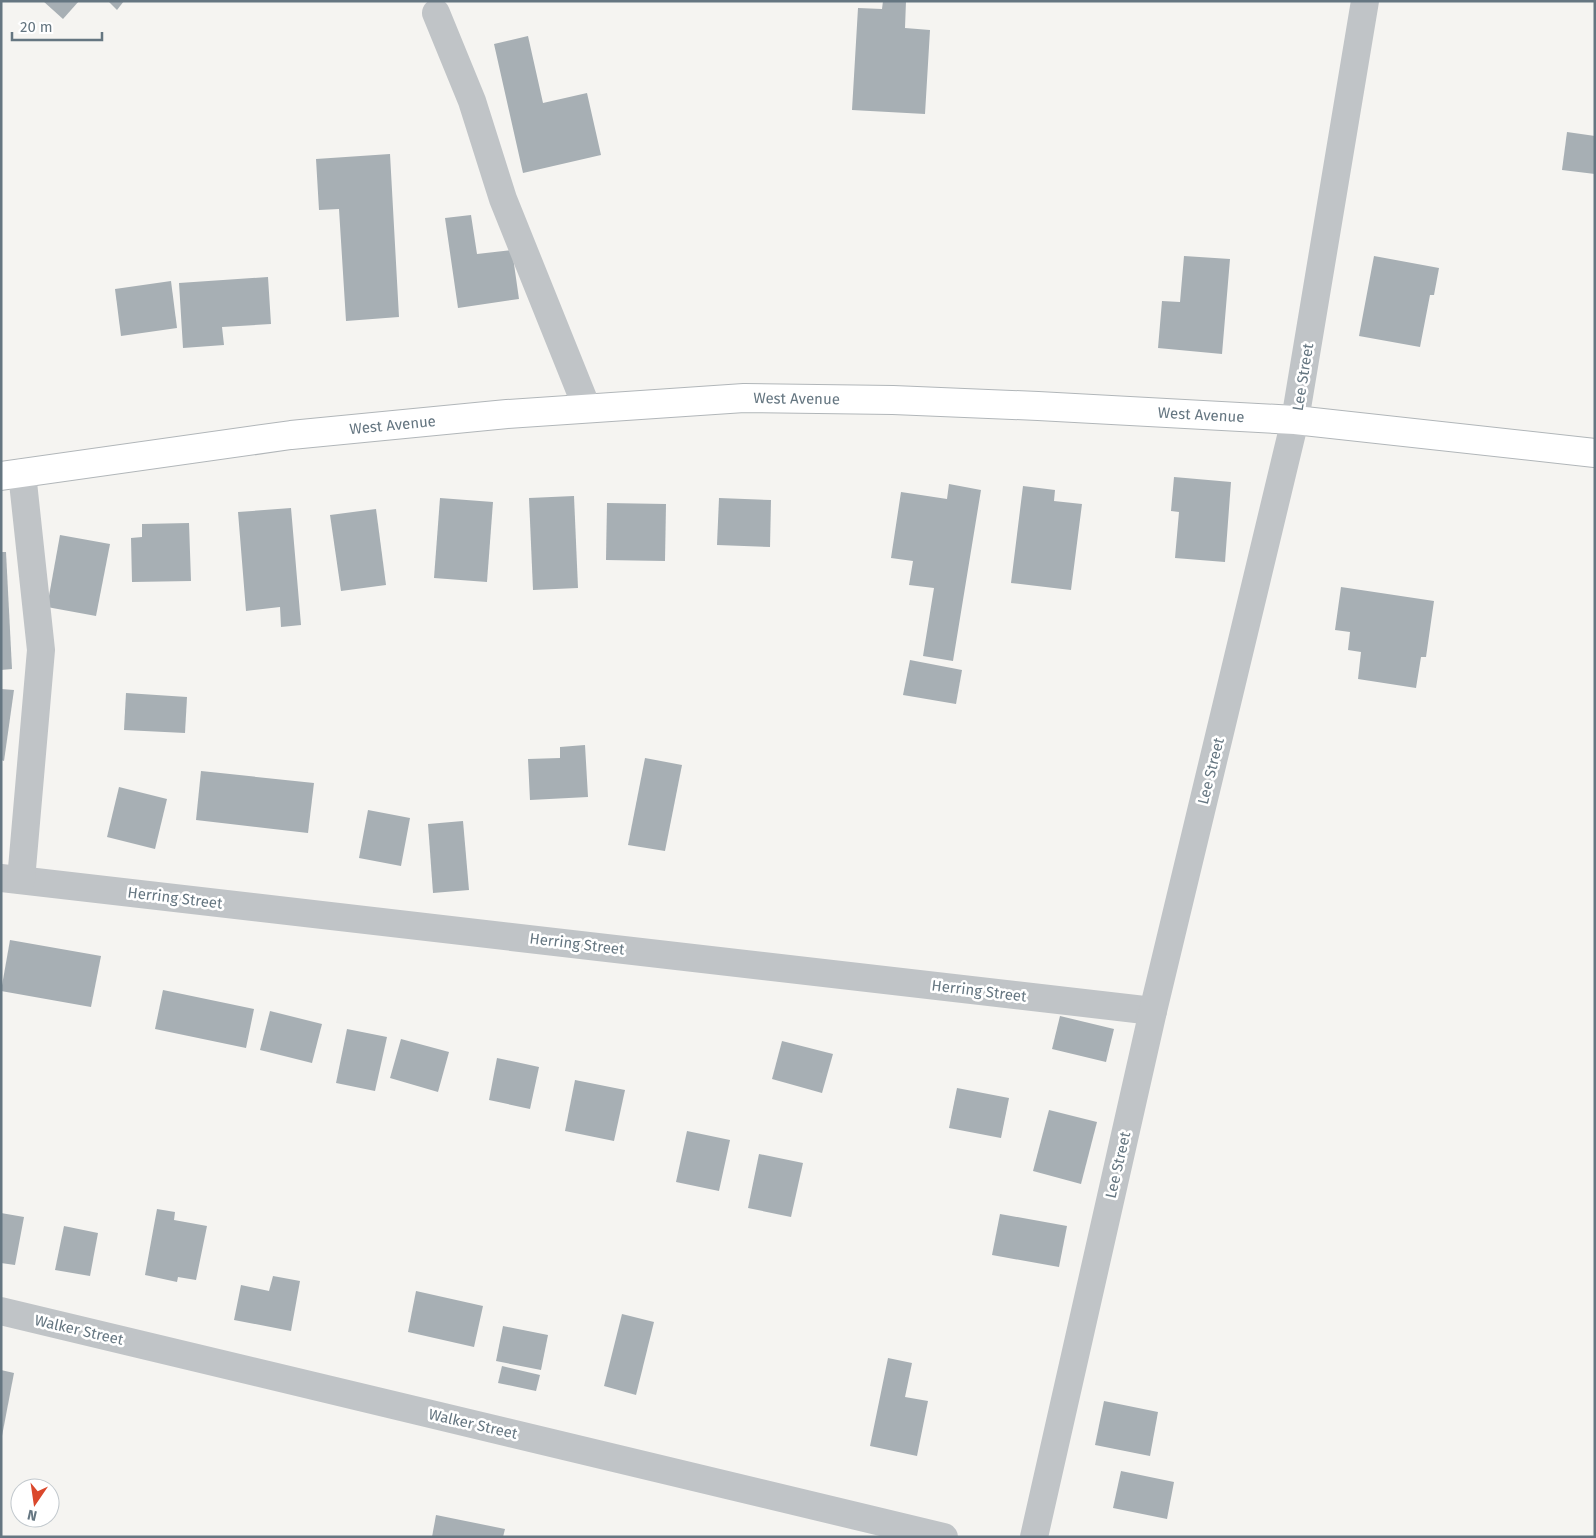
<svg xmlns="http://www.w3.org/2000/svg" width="1596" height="1538" font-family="'Fira Sans',sans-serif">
  <rect width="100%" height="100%" fill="#f5f4f1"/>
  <g fill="#a7afb4">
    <path d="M43 1H79L63 19Z"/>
    <path d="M108 1H124L117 10Z"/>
    <path d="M883 1H906L905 28 930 30 925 114 852 110 858 8 882 9Z"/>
    <path d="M528 36 543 103 587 93 601 155 523 173 494 44Z"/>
    <path d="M1567 132 1595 136V174L1562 170Z"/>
    <path d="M390 154 399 317 346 321 339 209 319 210 316 159Z"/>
    <path d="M471 215 477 254 512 250 519 299 458 308 445 218Z"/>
    <path d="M1184 256 1230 259 1222 354 1158 348 1162 301 1180 302Z"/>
    <path d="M1374 256 1439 268 1434 295H1430L1420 347 1359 336Z"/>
    <path d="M268 277 271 324 222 327 224 345 183 348 179 283Z"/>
    <path d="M171 281 177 328 121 336 115 289Z"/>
    <path d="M1174 477 1231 482 1225 562 1175 558 1179 512 1171 511Z"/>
    <path d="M949 484 981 490 953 661 923 656 934 588 909 585 913 561 891 558 901 492 947 499Z"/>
    <path d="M1023 486 1055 490 1054 501 1082 504 1071 590 1011 583Z"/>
    <path d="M574 496 578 588 533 590 529 498Z"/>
    <path d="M440 498 493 502 487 582 434 578Z"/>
    <path d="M719 498 771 500 770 547 717 545Z"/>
    <path d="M607 503 666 504 665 561 606 560Z"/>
    <path d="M291 508 301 625 281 627 280 607 246 611 238 512Z"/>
    <path d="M376 509 386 585 341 591 330 515Z"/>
    <path d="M189 523 191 581 132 582 131 538 142 537V524Z"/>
    <path d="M60 535 110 544 96 616 47 607Z"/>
    <path d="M1 552H6L12 669 1 670Z"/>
    <path d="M1341 587 1434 601 1426 657H1421L1416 688 1358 679 1361 652 1348 650 1350 632 1335 630Z"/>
    <path d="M910 660 962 670 956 704 903 695Z"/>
    <path d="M1 689 14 690 4 761 1 760Z"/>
    <path d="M126 693 187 697 185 733 124 730Z"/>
    <path d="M585 745 588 797 530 800 528 759 560 758V747Z"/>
    <path d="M645 758 682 765 665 851 628 845Z"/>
    <path d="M201 771 314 783 308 833 196 820Z"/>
    <path d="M119 787 167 799 155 849 107 837Z"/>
    <path d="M368 810 410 818 401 866 359 858Z"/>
    <path d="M463 821 469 890 433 893 428 824Z"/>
    <path d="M10 940 101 956 91 1007 1 991Z"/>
    <path d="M163 990 254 1009 246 1048 155 1029Z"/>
    <path d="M270 1011 322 1024 312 1063 260 1050Z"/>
    <path d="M1060 1016 1114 1029 1106 1062 1052 1049Z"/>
    <path d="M347 1029 387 1037 375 1091 336 1083Z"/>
    <path d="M401 1039 449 1052 438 1092 390 1078Z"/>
    <path d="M782 1041 833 1054 822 1093 772 1079Z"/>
    <path d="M497 1058 539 1067 530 1109 489 1100Z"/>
    <path d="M575 1080 625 1090 614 1141 565 1131Z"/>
    <path d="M957 1088 1009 1098 1001 1138 949 1128Z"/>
    <path d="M1049 1110 1097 1122 1081 1184 1033 1171Z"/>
    <path d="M687 1131 730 1140 719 1191 676 1182Z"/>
    <path d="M759 1154 803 1163 791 1217 748 1208Z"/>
    <path d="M157 1209 175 1212 174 1220 207 1226 196 1280 178 1277 177 1282 145 1275Z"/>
    <path d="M1 1213 24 1217 15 1265 1 1263Z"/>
    <path d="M1000 1214 1067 1226 1059 1267 992 1255Z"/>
    <path d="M64 1226 98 1233 90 1276 55 1270Z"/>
    <path d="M273 1276 300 1281 291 1331 234 1320 241 1285 269 1291Z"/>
    <path d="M416 1291 483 1306 474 1347 408 1332Z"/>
    <path d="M622 1314 654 1322 636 1395 604 1386Z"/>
    <path d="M503 1326 548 1335 541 1370 496 1361Z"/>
    <path d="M888 1358 912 1363 905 1397 928 1401 917 1456 870 1446Z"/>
    <path d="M502 1366 540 1375 536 1391 498 1383Z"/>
    <path d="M1 1370 14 1373 2 1436H1Z"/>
    <path d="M1104 1401 1158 1412 1150 1456 1095 1445Z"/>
    <path d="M1121 1471 1174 1482 1167 1519 1113 1508Z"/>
    <path d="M436 1515 505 1529 503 1537H432Z"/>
  </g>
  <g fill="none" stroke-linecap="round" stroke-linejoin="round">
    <g stroke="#b1b6b9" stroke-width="30">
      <g id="major">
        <path id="s1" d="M1 476 291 435 507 414 744 398 893 400 1038 406 1295 420 1595 453"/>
      </g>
    </g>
    <g stroke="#c0c4c7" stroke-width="28">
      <path d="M436 13 472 101 503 199 587 408"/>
      <path d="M1 878 1153 1011"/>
      <path d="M21 880 41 650 22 473"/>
      <path d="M1 1311 944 1537"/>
      <path d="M1034 1537 1153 1011 1295 420 1365 1"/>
    </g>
    <use href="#major" stroke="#fff" stroke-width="28"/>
  </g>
  <g text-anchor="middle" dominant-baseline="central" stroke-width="5" stroke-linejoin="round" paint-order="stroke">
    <g font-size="15" fill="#657681" stroke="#fff">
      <text transform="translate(1303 377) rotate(-81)">Lee Street</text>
      <text stroke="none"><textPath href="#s1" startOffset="800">West Avenue</textPath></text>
      <text stroke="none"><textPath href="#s1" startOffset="1205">West Avenue</textPath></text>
      <text stroke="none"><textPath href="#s1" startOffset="395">West Avenue</textPath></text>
      <text transform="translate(1211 771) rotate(-76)">Lee Street</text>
      <text transform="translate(175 898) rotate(7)">Herring Street</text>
      <text transform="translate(577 944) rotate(7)">Herring Street</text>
      <text transform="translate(979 991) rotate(7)">Herring Street</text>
      <text transform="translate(1118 1165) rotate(-77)">Lee Street</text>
      <text transform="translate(79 1330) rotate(13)">Walker Street</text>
      <text transform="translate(473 1424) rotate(13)">Walker Street</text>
    </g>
  </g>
  <rect width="1596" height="1538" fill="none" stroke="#657681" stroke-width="5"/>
  <g transform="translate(35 1503) rotate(193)"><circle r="24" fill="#ffffff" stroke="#c1c8cd"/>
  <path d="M0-4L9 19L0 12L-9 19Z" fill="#da482c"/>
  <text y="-8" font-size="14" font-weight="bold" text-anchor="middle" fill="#657681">N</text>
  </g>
  <path d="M12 32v8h90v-8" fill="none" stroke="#657681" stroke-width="2.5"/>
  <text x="20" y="32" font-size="15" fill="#657681" stroke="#ffffff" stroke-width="4" paint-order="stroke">20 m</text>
</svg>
